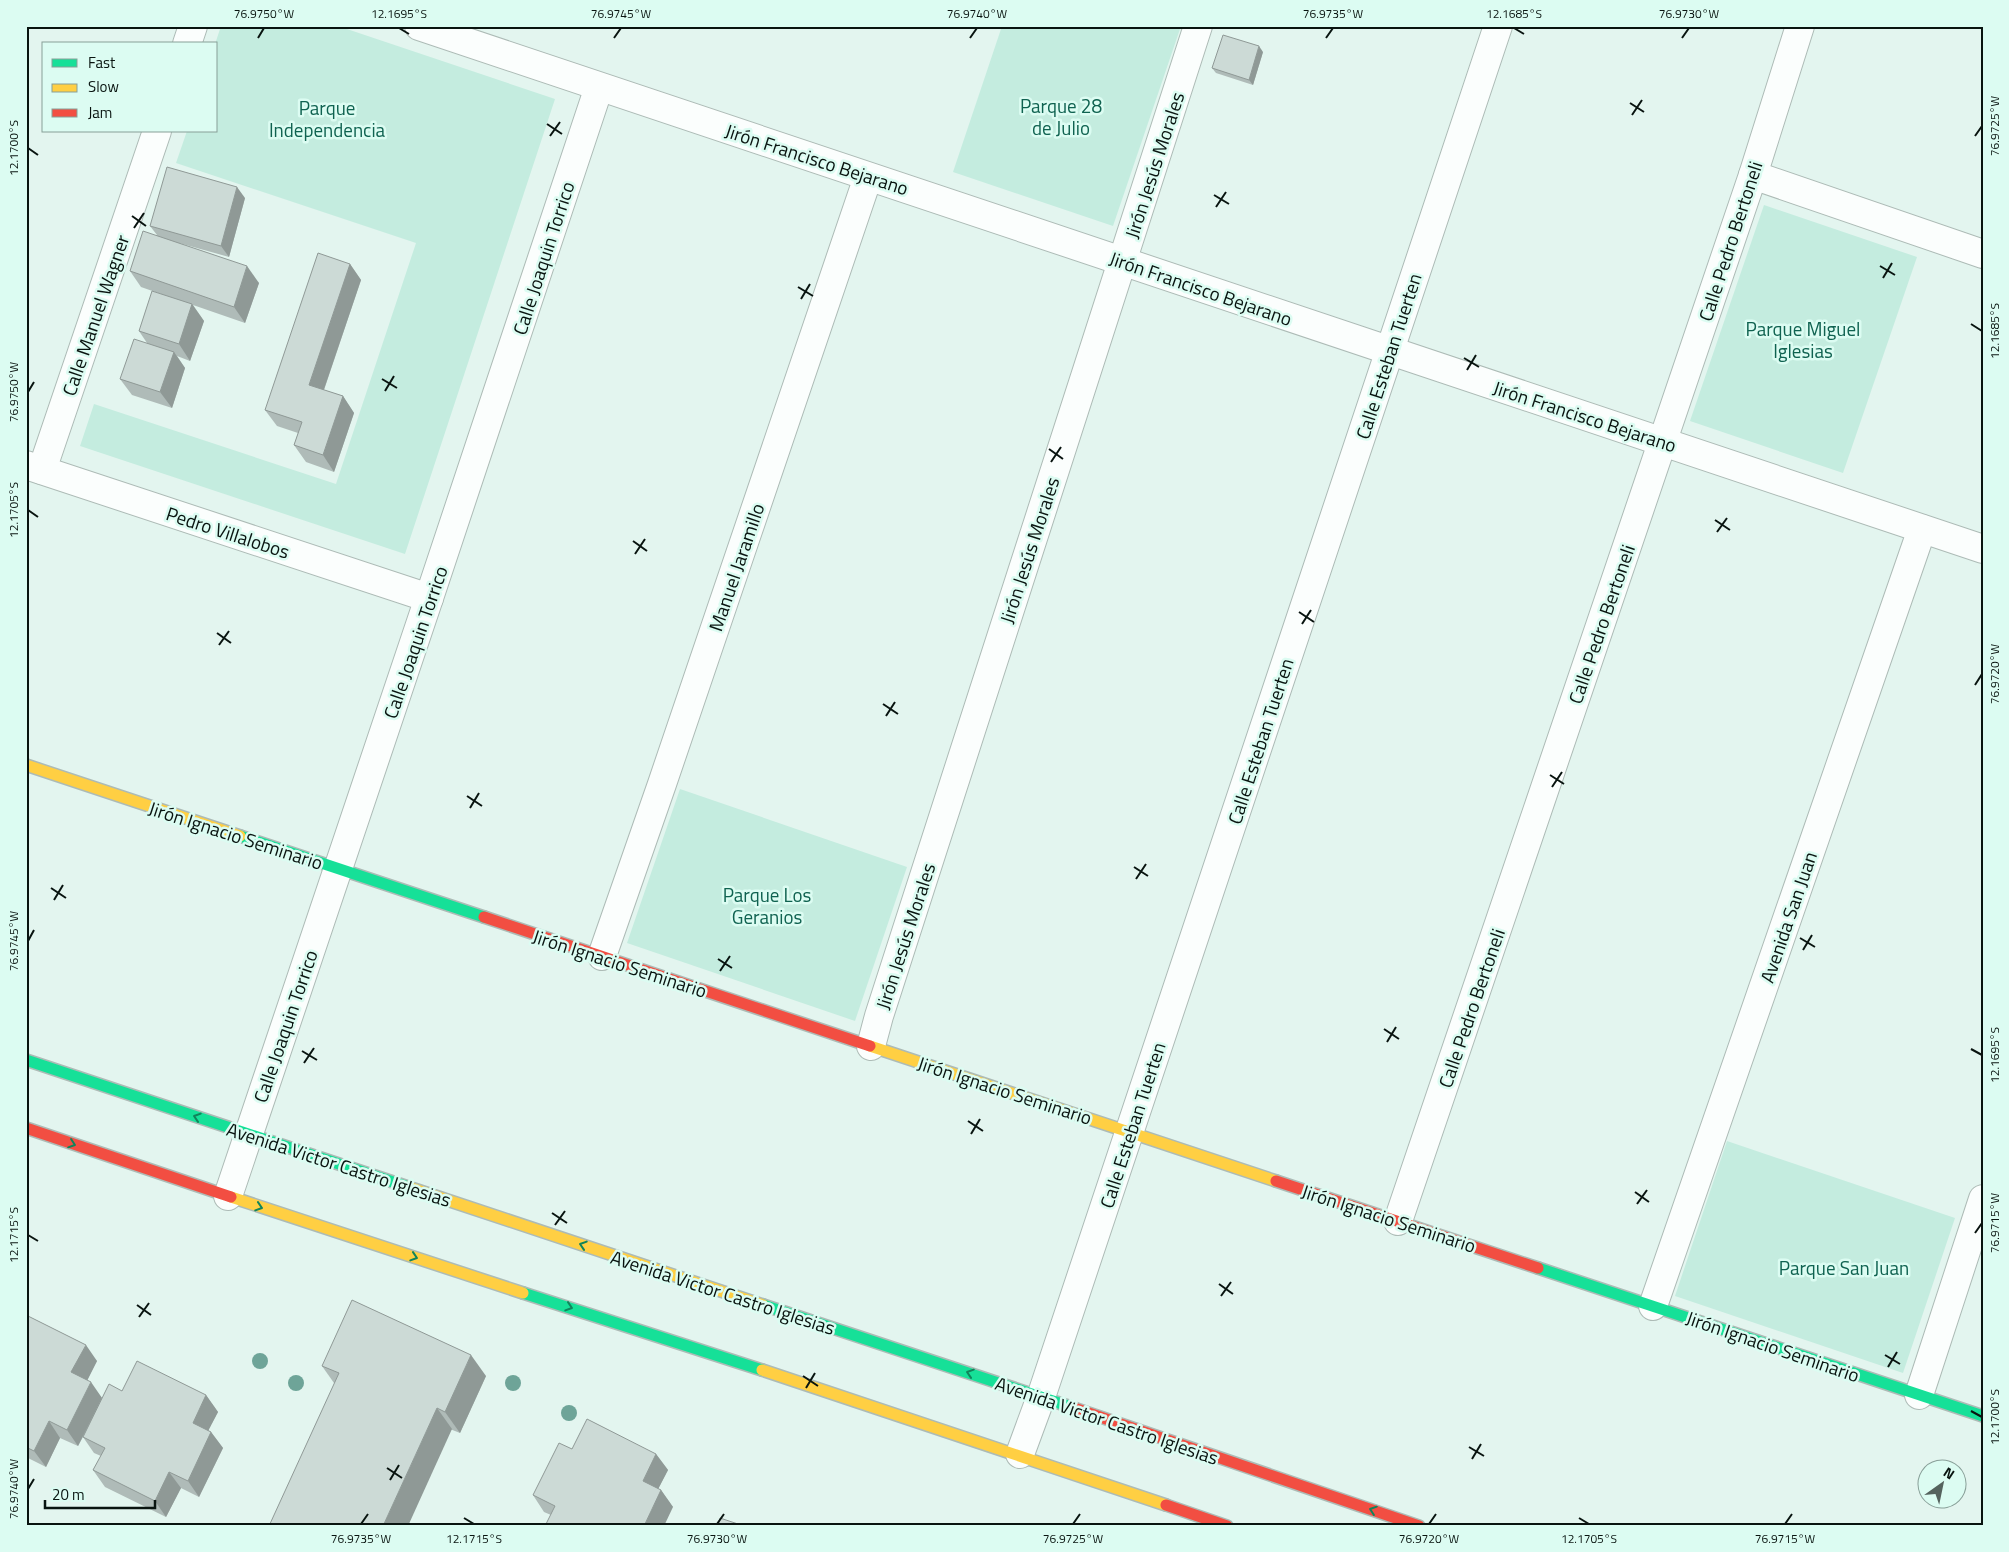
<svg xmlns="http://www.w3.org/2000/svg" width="2009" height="1552" font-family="'Titillium Web',sans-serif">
  <rect width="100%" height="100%" fill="#e3f5ef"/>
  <g fill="#c4ecdf">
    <path d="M221 26H338L555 99 405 554 80 446 94 404 336 484 416 243 176 163 187 131H216L215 44Z"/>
    <path d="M1002 26H1181L1113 226 953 172Z"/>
    <path d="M1764 205 1917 257 1843 473 1690 421Z"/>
    <path d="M680 789 907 867 855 1021 627 943Z"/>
    <path d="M1727 1141 1955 1218 1903 1373 1675 1296Z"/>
  </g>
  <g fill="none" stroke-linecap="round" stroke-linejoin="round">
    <g stroke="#adbbb6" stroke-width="30">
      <g id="street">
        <path d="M419 26 1983 549"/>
        <path d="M187 44 193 26"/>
        <path d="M1753 175 1983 254"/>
        <path d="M26 465 429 598"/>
        <path d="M42 470 157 131"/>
        <path d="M602 956 662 784 868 177"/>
        <path d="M871 1046 879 1016 1198 26"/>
        <path d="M228 1196 429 598 599 87"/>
        <path d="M1398 1221 1753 175 1800 26"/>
        <path d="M1653 1306 1922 529"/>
        <path d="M1919 1395 1983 1199"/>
        <path d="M1020 1454 1041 1397 1498 26"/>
      </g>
    </g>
    <g stroke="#adbbb6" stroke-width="14">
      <g id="fast">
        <path d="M240 836 484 917"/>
        <path d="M26 1060 408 1187"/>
        <path d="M1538 1268 1983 1416"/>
        <path d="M523 1293 762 1370"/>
        <path d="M763 1305 1074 1408"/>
      </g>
    </g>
    <g stroke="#adbbb6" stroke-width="14">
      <g id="slow">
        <path d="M26 765 240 836"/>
        <path d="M870 1046 1276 1181"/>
        <path d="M408 1187 763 1305"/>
        <path d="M231 1197 523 1293"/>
        <path d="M762 1370 1166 1505"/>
      </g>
    </g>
    <g stroke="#adbbb6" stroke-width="14">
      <g id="jam">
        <path d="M484 917 870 1046"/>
        <path d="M26 1128 231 1197"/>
        <path d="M1276 1181 1538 1268"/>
        <path d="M1074 1408 1419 1526"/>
        <path d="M1166 1505 1227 1526"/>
      </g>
    </g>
    <use href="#street" stroke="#fbfefd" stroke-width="28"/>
    <use href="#fast" stroke="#16e098" stroke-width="11"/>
    <use href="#slow" stroke="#ffcf43" stroke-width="11"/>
    <use href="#jam" stroke="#f24e42" stroke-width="11"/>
  </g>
  <g fill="#6ea498">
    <circle cx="260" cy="1361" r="8"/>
    <circle cx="296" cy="1383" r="8"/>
    <circle cx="513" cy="1383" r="8"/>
    <circle cx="569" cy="1413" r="8"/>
  </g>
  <g fill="#afbbb8">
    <path d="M1263 52 1253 85 1216 73 1212 68Z"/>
    <path d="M245 198 229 257 179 243 259 283 245 323 193 305 204 321 190 361 177 356 185 368 172 408 132 395 120 379 147 343 139 331 161 294 141 287 130 271 157 235 150 226Z"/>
    <path d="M350 264 361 280 324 390 343 396 354 413 334 472 306 462 294 445 298 433 277 426 265 410Z"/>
    <path d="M26 1315 97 1361 87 1380 102 1398 122 1391 206 1395 218 1412 208 1430 211 1432 223 1448 199 1497 181 1488 166 1517 105 1487 93 1470 101 1456 94 1453 83 1437 78 1446 60 1438 46 1467 26 1457Z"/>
    <path d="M322 1366 486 1376 460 1433 334 1383Z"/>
    <path d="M572 1449 656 1454 668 1470 658 1489 661 1490 673 1507 551 1515 544 1512 533 1495Z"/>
  </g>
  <g fill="#8f9996">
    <path d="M1259 46 1263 52 1253 85 1249 80Z"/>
    <path d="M237 187 245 198 229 257 221 246Z"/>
    <path d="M350 264 361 280 320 401 309 385Z"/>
    <path d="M247 266 259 283 245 323 234 307Z"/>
    <path d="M192 304 204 321 190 361 179 344Z"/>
    <path d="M174 352 185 368 172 408 160 392Z"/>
    <path d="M343 396 354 413 334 472 323 455Z"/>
    <path d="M86 1345 97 1361 83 1389 71 1372Z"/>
    <path d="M471 1355 486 1376 460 1433 445 1412Z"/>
    <path d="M91 1382 102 1398 78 1446 67 1430Z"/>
    <path d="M206 1395 218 1412 204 1439 193 1423Z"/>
    <path d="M437 1408 452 1429 408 1526H383Z"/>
    <path d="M49 1421 60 1438 46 1467 34 1451Z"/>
    <path d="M211 1432 223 1448 199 1497 188 1481Z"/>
    <path d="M656 1454 668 1470 654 1497 643 1481Z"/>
    <path d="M169 1472 181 1488 166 1517 155 1501Z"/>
    <path d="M661 1490 673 1507 664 1526H644Z"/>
  </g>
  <g fill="#ccdad6" stroke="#8f9996">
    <path d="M1223 35 1259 46 1249 80 1212 68Z"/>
    <path d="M167 167 237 187 221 246 150 226Z"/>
    <path d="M143 231 247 266 234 307 130 271Z"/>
    <path d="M318 253 350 264 309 385 343 396 323 455 294 445 302 422 265 410Z"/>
    <path d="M152 291 192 304 179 344 139 331Z"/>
    <path d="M134 339 174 352 160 392 120 379Z"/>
    <path d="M352 1300 471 1355 445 1412 437 1408 383 1526H269L339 1373 322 1366Z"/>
    <path d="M26 1315 86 1345 71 1372 91 1382 67 1430 49 1421 34 1451 26 1447Z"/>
    <path d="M137 1361 206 1395 193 1423 211 1432 188 1481 169 1472 155 1501 93 1470 105 1448 83 1437 109 1384 122 1391Z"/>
    <path d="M587 1419 656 1454 643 1481 661 1490 644 1526H545L555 1506 533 1495 559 1443 572 1449Z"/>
    <path d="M720 1518 744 1526H718Z"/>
  </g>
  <defs><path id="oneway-chevron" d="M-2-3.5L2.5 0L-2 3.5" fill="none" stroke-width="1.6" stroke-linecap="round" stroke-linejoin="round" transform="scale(1.25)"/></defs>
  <g stroke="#10845b">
    <use href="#oneway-chevron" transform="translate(197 1117) rotate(-162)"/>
    <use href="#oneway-chevron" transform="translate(72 1144) rotate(19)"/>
    <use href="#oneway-chevron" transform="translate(259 1207) rotate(18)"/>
    <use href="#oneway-chevron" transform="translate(583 1245) rotate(-162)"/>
    <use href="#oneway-chevron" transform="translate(414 1257) rotate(18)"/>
    <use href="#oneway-chevron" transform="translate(569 1307) rotate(18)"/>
    <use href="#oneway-chevron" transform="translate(970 1373) rotate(-162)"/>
    <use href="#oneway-chevron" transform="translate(1373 1510) rotate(-161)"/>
  </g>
  <path fill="none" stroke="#091410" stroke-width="2" d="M399 28 409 34M1514 28 1524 34M258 38 264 28M614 38 621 28M970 38 977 28M1326 38 1333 28M1682 38 1689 28M1630 103 1644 112M1632 115 1642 100M547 124 562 134M550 136 560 122M1975 136 1982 126M28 148 38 155M1214 195 1229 204M1216 207 1226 192M132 216 146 226M134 228 144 213M1880 266 1895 275M1883 278 1892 263M798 287 813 296M801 299 810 284M1971 324 1982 331M1464 358 1479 367M1467 370 1476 355M382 379 397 388M385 391 394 376M28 392 34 382M1049 449 1063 459M1051 462 1061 447M28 510 38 517M1715 520 1730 530M1717 532 1727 518M633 541 647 551M635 554 645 539M1299 612 1314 622M1302 624 1311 610M217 633 231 643M219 645 229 631M1975 685 1982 674M883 704 898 714M886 716 895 702M1550 775 1564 784M1552 787 1562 772M467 796 482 806M470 808 479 793M1134 867 1148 876M1136 879 1146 864M51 888 66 898M54 900 63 885M1800 938 1815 947M28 941 34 930M1803 950 1812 935M718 959 732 968M720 971 730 956M1384 1029 1399 1039M1387 1042 1396 1027M1971 1049 1982 1055M302 1051 317 1060M304 1063 314 1048M968 1121 983 1131M971 1134 980 1119M1635 1192 1649 1202M1637 1204 1647 1190M552 1213 567 1223M555 1225 565 1211M1975 1233 1982 1223M28 1235 38 1241M1219 1284 1233 1294M1221 1296 1231 1282M137 1305 151 1315M139 1317 149 1303M1885 1355 1900 1364M1888 1367 1897 1352M803 1376 818 1386M806 1388 815 1373M1971 1411 1982 1417M1469 1447 1484 1456M1472 1459 1481 1444M387 1468 402 1478M390 1480 399 1465M28 1489 34 1479M464 1518 474 1524M1579 1518 1589 1524M361 1524 368 1514M717 1524 724 1514M1073 1524 1080 1514M1429 1524 1436 1514M1785 1524 1792 1514"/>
  <g text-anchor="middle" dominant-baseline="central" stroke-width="5" stroke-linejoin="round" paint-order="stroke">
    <g font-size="19" fill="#0f6250" stroke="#dcfcf2">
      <text x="1061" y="105">Parque 28<tspan x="1061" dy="22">de Julio</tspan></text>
      <text x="327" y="107">Parque<tspan x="327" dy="22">Independencia</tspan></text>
      <text x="1803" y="328">Parque Miguel<tspan x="1803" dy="22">Iglesias</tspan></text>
      <text x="767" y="894">Parque Los<tspan x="767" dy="22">Geranios</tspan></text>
      <text x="1844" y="1267">Parque San Juan</text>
    </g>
    <g font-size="19" fill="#091410" stroke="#dcfcf2">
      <text transform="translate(817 159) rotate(18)">Jirón Francisco Bejarano</text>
      <text transform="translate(1154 165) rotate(-72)">Jirón Jesús Morales</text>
      <text transform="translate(1730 241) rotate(-72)">Calle Pedro Bertoneli</text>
      <text transform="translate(543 258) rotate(-72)">Calle Joaquin Torrico</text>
      <text transform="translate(1201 288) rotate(19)">Jirón Francisco Bejarano</text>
      <text transform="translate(95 315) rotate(-71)">Calle Manuel Wagner</text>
      <text transform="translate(1388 356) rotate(-72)">Calle Esteban Tuerten</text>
      <text transform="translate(1585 416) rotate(18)">Jirón Francisco Bejarano</text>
      <text transform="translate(228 532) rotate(18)">Pedro Villalobos</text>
      <text transform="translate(1029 550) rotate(-72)">Jirón Jesús Morales</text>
      <text transform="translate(736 567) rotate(-71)">Manuel Jaramillo</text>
      <text transform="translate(1601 624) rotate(-71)">Calle Pedro Bertoneli</text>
      <text transform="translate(415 642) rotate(-71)">Calle Joaquin Torrico</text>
      <text transform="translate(1260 741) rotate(-72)">Calle Esteban Tuerten</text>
      <text transform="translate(236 835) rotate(18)">Jirón Ignacio Seminario</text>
      <text transform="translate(1788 917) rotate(-71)">Avenida San Juan</text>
      <text transform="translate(905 936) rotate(-72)">Jirón Jesús Morales</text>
      <text transform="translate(620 963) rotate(18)">Jirón Ignacio Seminario</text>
      <text transform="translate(1471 1008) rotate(-71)">Calle Pedro Bertoneli</text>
      <text transform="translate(285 1026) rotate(-71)">Calle Joaquin Torrico</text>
      <text transform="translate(1005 1090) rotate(18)">Jirón Ignacio Seminario</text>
      <text transform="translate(1132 1125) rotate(-72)">Calle Esteban Tuerten</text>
      <text transform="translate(339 1164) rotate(18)">Avenida Victor Castro Iglesias</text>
      <text transform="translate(1389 1218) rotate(18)">Jirón Ignacio Seminario</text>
      <text transform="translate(723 1292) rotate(18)">Avenida Victor Castro Iglesias</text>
      <text transform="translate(1773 1346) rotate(19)">Jirón Ignacio Seminario</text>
      <text transform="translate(1107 1420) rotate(19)">Avenida Victor Castro Iglesias</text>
    </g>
  </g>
  <rect width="2009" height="1552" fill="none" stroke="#dcfcf2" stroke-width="55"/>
  <rect x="42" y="42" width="175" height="90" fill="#dcfcf2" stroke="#889f98"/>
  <rect x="52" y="59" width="25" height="8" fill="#16e098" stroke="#889f98"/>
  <text x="88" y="68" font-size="15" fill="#091410">Fast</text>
  <rect x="52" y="84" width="25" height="8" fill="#ffcf43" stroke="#889f98"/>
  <text x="88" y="92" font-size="15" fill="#091410">Slow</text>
  <rect x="52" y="109" width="25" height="8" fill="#f24e42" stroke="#889f98"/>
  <text x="88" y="118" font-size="15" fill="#091410">Jam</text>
  <g transform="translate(1942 1484) rotate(33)"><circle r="24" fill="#dcfcf2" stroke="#889f98"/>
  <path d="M0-4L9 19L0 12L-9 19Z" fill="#55635e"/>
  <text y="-8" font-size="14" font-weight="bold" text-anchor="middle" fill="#091410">N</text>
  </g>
  <path d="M45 1500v8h110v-8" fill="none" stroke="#091410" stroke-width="2.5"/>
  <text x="52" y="1500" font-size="15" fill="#091410" stroke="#dcfcf2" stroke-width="4" paint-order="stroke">20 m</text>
  <rect x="28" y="28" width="1954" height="1496" fill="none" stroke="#091410" stroke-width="2"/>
  <g font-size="12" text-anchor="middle" fill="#091410">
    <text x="264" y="18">76.9750°W</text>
    <text x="399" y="18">12.1695°S</text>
    <text x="621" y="18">76.9745°W</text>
    <text x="977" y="18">76.9740°W</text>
    <text x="1333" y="18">76.9735°W</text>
    <text x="1514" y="18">12.1685°S</text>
    <text x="1689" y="18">76.9730°W</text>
    <text transform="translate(1995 126) rotate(-90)" y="4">76.9725°W</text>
    <text transform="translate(14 148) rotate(-90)" y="4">12.1700°S</text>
    <text transform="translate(1995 331) rotate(-90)" y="4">12.1685°S</text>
    <text transform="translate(14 392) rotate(-90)" y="4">76.9750°W</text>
    <text transform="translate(14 510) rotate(-90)" y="4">12.1705°S</text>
    <text transform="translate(1995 674) rotate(-90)" y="4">76.9720°W</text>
    <text transform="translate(14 941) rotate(-90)" y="4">76.9745°W</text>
    <text transform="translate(1995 1055) rotate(-90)" y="4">12.1695°S</text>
    <text transform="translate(1995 1223) rotate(-90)" y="4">76.9715°W</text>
    <text transform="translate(14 1235) rotate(-90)" y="4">12.1715°S</text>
    <text transform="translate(1995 1417) rotate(-90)" y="4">12.1700°S</text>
    <text transform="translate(14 1489) rotate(-90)" y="4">76.9740°W</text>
    <text x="361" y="1543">76.9735°W</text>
    <text x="474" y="1543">12.1715°S</text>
    <text x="717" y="1543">76.9730°W</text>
    <text x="1073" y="1543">76.9725°W</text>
    <text x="1429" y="1543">76.9720°W</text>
    <text x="1589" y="1543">12.1705°S</text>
    <text x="1785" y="1543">76.9715°W</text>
  </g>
</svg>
